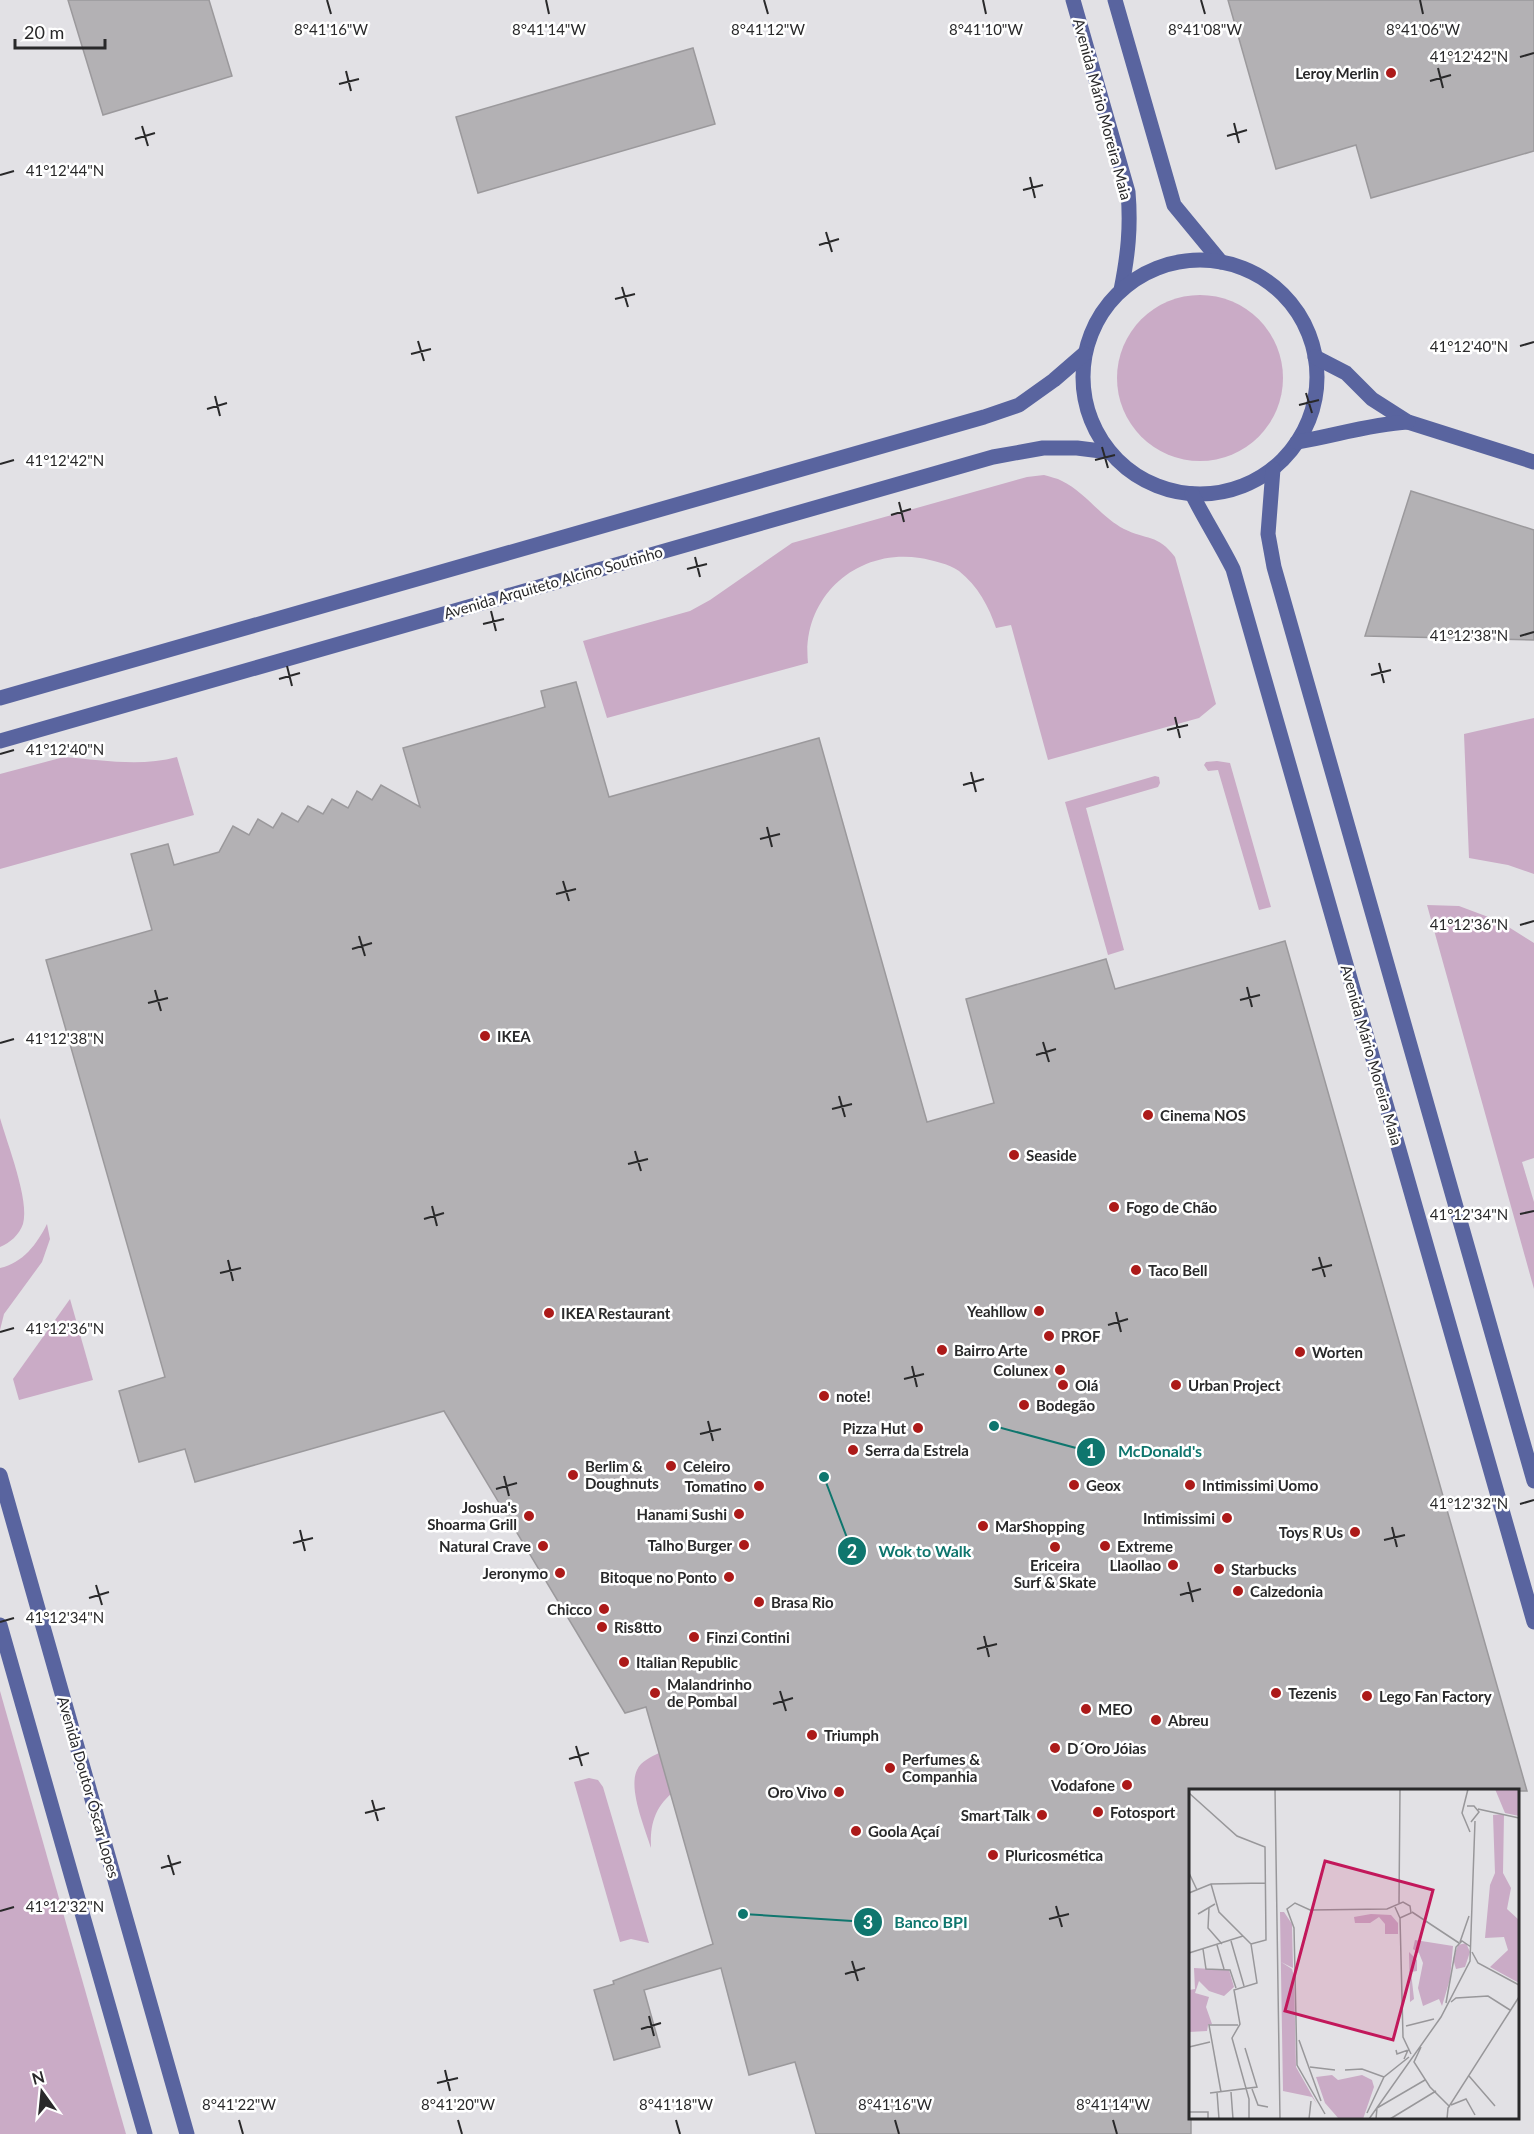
<svg xmlns="http://www.w3.org/2000/svg" width="1534" height="2134" font-family="Lato,sans-serif">
  <rect width="100%" height="100%" fill="#e2e1e5"/>
  <g fill="#caabc6">
    <circle cx="1200" cy="378" r="83"/>
    <path d="M1044 475C1050 477 1057 478 1062 481 1085 492 1101 517 1124 529 1146 540 1158 534 1175 557L1216 704 1199 718 1048 760 1011 625 996 628C989 607 978 586 959 571 949 564 932 560 920 558 856 548 801 598 808 663L607 718 583 641 690 611 710 600 792 543 1027 477Z"/>
    <path d="M1534 718V874L1508 865 1469 858 1464 734Z"/>
    <path d="M64 757C101 760 141 767 177 757L194 815 0 869V774Z"/>
    <path d="M1217 761 1230 763 1271 907 1259 910 1218 770 1208 771 1204 765 1206 762Z"/>
    <path d="M1155 776 1159 777 1160 783 1158 787 1086 808 1124 950 1108 955 1065 802Z"/>
    <path d="M1427 905 1459 906 1499 921 1534 943V1158L1522 1162 1534 1202V1289Z"/>
    <path d="M0 1118C7 1143 30 1201 23 1224 19 1235 10 1243 0 1247Z"/>
    <path d="M47 1224 50 1239 42 1262 4 1314 0 1330V1268C23 1263 37 1244 47 1224Z"/>
    <path d="M70 1299 93 1380 19 1400 13 1379Z"/>
    <path d="M0 1691 126 2134H0Z"/>
    <path d="M659 1753 671 1794C654 1809 650 1826 651 1848 645 1828 628 1789 637 1770 641 1761 651 1757 659 1753Z"/>
    <path d="M589 1778 598 1780 603 1787 649 1943 631 1939 620 1942 574 1782Z"/>
  </g>
  <g fill="#b3b1b4" stroke="#9b999c" stroke-width="1.5">
    <path d="M68 0H209L232 76 103 115Z"/>
    <path d="M1228 0H1534V151L1371 198 1356 145 1276 169Z"/>
    <path d="M693 48 715 124 478 193 456 117Z"/>
    <path d="M1411 491 1534 530V640L1365 636Z"/>
    <path d="M576 682 609 797 819 738 927 1122 994 1103 966 999 1106 959 1115 989 1285 941 1527 1791H1191V2134H816L795 2062 749 2075 721 1968 644 1990 660 2047 614 2060 594 1990 614 1984 613 1981 713 1944 646 1707 625 1713 444 1411 195 1482 185 1449 139 1462 119 1391 165 1377 46 960 152 930 131 854 168 844 174 865 219 852 233 826 249 835 258 819 273 828 282 813 298 822 308 806 323 814 332 799 348 808 357 791 372 800 381 785 420 807 403 748 545 707 541 691Z"/>
  </g>
  <g fill="none" stroke-linecap="round" stroke-linejoin="round">
    <g stroke="#59649f" stroke-width="15">
      <path d="M1073 0 1128 192C1131 227 1128 255 1121 290"/>
      <path d="M1115 0 1174 205 1221 262"/>
      <circle cx="1200" cy="377" r="117"/>
      <path d="M1315 357 1346 373 1372 399 1408 422 1534 462"/>
      <path d="M1297 442C1334 436 1370 424 1408 422"/>
      <path d="M1273 469 1268 534 1274 567 1534 1481"/>
      <path d="M1192 494C1205 520 1220 543 1233 569L1534 1622"/>
      <path d="M0 698 984 417 1019 405 1054 380 1084 354"/>
      <path d="M0 741 993 457 1043 448H1077L1109 452"/>
      <path d="M0 1475 187 2134"/>
      <path d="M0 1625 145 2134"/>
    </g>
  </g>
  <path fill="none" stroke="#29292a" stroke-width="2" d="M327 0 331 14M546 0 549 14M764 0 768 14M983 0 986 14M1201 0 1205 14M1420 0 1423 14M1520 57 1534 53M1438 68 1443 88M346 71 351 91M1430 81 1451 75M339 84 359 79M1234 123 1239 143M142 126 148 146M1227 136 1247 130M135 139 155 133M0 175 14 171M1030 177 1035 198M1023 190 1043 185M826 232 832 252M819 245 839 239M622 287 628 307M615 299 635 294M418 341 424 361M1520 346 1534 342M411 354 431 349M1306 393 1312 413M215 396 220 416M1299 405 1319 400M207 409 227 403M1102 447 1108 468M1095 460 1115 455M0 464 14 460M899 502 904 522M891 515 911 509M695 557 700 577M687 569 707 564M491 611 496 631M483 624 504 619M1520 636 1534 632M1379 663 1384 683M287 666 292 686M1371 675 1391 670M279 679 300 673M1175 717 1180 738M1167 730 1188 725M0 754 14 750M971 772 976 792M963 785 984 779M767 827 772 847M760 839 780 834M563 881 569 901M556 894 576 889M1520 925 1534 921M359 936 365 956M352 949 372 943M1247 987 1252 1007M155 990 161 1011M1240 1000 1260 995M148 1003 168 998M1043 1042 1049 1062M0 1043 14 1039M1036 1055 1056 1049M839 1096 845 1117M832 1109 852 1104M635 1151 641 1171M628 1164 648 1159M432 1206 437 1226M1520 1214 1534 1211M424 1219 444 1213M1319 1257 1325 1277M228 1260 233 1281M1312 1270 1332 1265M220 1273 241 1268M1116 1312 1121 1332M1108 1325 1128 1319M0 1332 14 1328M912 1366 917 1387M904 1379 924 1374M708 1421 713 1441M700 1434 721 1429M504 1476 509 1496M496 1489 517 1483M1520 1504 1534 1500M1392 1527 1397 1547M300 1530 305 1551M1384 1540 1405 1535M293 1543 313 1538M1188 1582 1193 1602M96 1585 102 1605M1180 1595 1201 1589M89 1598 109 1592M0 1622 14 1618M984 1636 989 1657M977 1649 997 1644M780 1691 786 1711M773 1704 793 1698M576 1746 582 1766M569 1759 589 1753M372 1800 378 1821M365 1813 385 1808M168 1855 174 1875M161 1868 181 1862M1056 1906 1062 1927M0 1911 14 1907M1049 1919 1069 1914M852 1961 858 1981M845 1974 865 1968M649 2016 654 2036M641 2029 661 2023M445 2070 450 2091M437 2083 458 2078M239 2120 243 2134M458 2120 462 2134M676 2120 680 2134M895 2120 899 2134M1113 2120 1117 2134"/>
  <g fill="#ac1a19" stroke="#fff" stroke-width="2">
    <circle cx="1391" cy="73" r="6"/>
    <circle cx="485" cy="1036" r="6"/>
    <circle cx="1148" cy="1115" r="6"/>
    <circle cx="1014" cy="1155" r="6"/>
    <circle cx="1114" cy="1207" r="6"/>
    <circle cx="1136" cy="1270" r="6"/>
    <circle cx="1039" cy="1311" r="6"/>
    <circle cx="549" cy="1313" r="6"/>
    <circle cx="1049" cy="1336" r="6"/>
    <circle cx="942" cy="1350" r="6"/>
    <circle cx="1300" cy="1352" r="6"/>
    <circle cx="1060" cy="1370" r="6"/>
    <circle cx="1063" cy="1385" r="6"/>
    <circle cx="1176" cy="1385" r="6"/>
    <circle cx="824" cy="1396" r="6"/>
    <circle cx="1024" cy="1405" r="6"/>
    <circle cx="918" cy="1428" r="6"/>
    <circle cx="853" cy="1450" r="6"/>
    <circle cx="671" cy="1466" r="6"/>
    <circle cx="573" cy="1475" r="6"/>
    <circle cx="1074" cy="1485" r="6"/>
    <circle cx="1190" cy="1485" r="6"/>
    <circle cx="759" cy="1486" r="6"/>
    <circle cx="739" cy="1514" r="6"/>
    <circle cx="529" cy="1516" r="6"/>
    <circle cx="1227" cy="1518" r="6"/>
    <circle cx="983" cy="1526" r="6"/>
    <circle cx="1355" cy="1532" r="6"/>
    <circle cx="744" cy="1545" r="6"/>
    <circle cx="543" cy="1546" r="6"/>
    <circle cx="1105" cy="1546" r="6"/>
    <circle cx="1055" cy="1547" r="6"/>
    <circle cx="1173" cy="1565" r="6"/>
    <circle cx="1219" cy="1569" r="6"/>
    <circle cx="560" cy="1573" r="6"/>
    <circle cx="729" cy="1577" r="6"/>
    <circle cx="1238" cy="1591" r="6"/>
    <circle cx="759" cy="1602" r="6"/>
    <circle cx="604" cy="1609" r="6"/>
    <circle cx="602" cy="1627" r="6"/>
    <circle cx="694" cy="1637" r="6"/>
    <circle cx="624" cy="1662" r="6"/>
    <circle cx="655" cy="1693" r="6"/>
    <circle cx="1276" cy="1693" r="6"/>
    <circle cx="1367" cy="1696" r="6"/>
    <circle cx="1086" cy="1709" r="6"/>
    <circle cx="1156" cy="1720" r="6"/>
    <circle cx="812" cy="1735" r="6"/>
    <circle cx="1055" cy="1748" r="6"/>
    <circle cx="890" cy="1768" r="6"/>
    <circle cx="1127" cy="1785" r="6"/>
    <circle cx="839" cy="1792" r="6"/>
    <circle cx="1098" cy="1812" r="6"/>
    <circle cx="1042" cy="1815" r="6"/>
    <circle cx="856" cy="1831" r="6"/>
    <circle cx="993" cy="1855" r="6"/>
  </g>
  <g text-anchor="middle" dominant-baseline="central" stroke-width="5" stroke-linejoin="round" paint-order="stroke">
    <g font-size="15" font-weight="bold" fill="#29292a" stroke="#fff" text-anchor="start">
      <text x="1379" y="73" text-anchor="end">Leroy Merlin</text>
      <text x="497" y="1036">IKEA</text>
      <text x="1160" y="1115">Cinema NOS</text>
      <text x="1026" y="1155">Seaside</text>
      <text x="1126" y="1207">Fogo de Chão</text>
      <text x="1148" y="1270">Taco Bell</text>
      <text x="1027" y="1311" text-anchor="end">Yeahllow</text>
      <text x="561" y="1313">IKEA Restaurant</text>
      <text x="1061" y="1336">PROF</text>
      <text x="954" y="1350">Bairro Arte</text>
      <text x="1312" y="1352">Worten</text>
      <text x="1048" y="1370" text-anchor="end">Colunex</text>
      <text x="1075" y="1385">Olá</text>
      <text x="1188" y="1385">Urban Project</text>
      <text x="836" y="1396">note!</text>
      <text x="1036" y="1405">Bodegão</text>
      <text x="906" y="1428" text-anchor="end">Pizza Hut</text>
      <text x="865" y="1450">Serra da Estrela</text>
      <text x="585" y="1466">Berlim &amp;<tspan x="585" dy="17">Doughnuts</tspan></text>
      <text x="683" y="1466">Celeiro</text>
      <text x="1086" y="1485">Geox</text>
      <text x="1202" y="1485">Intimissimi Uomo</text>
      <text x="747" y="1486" text-anchor="end">Tomatino</text>
      <text x="517" y="1507" text-anchor="end">Joshua's<tspan x="517" dy="17">Shoarma Grill</tspan></text>
      <text x="727" y="1514" text-anchor="end">Hanami Sushi</text>
      <text x="1215" y="1518" text-anchor="end">Intimissimi</text>
      <text x="995" y="1526">MarShopping</text>
      <text x="1343" y="1532" text-anchor="end">Toys R Us</text>
      <text x="732" y="1545" text-anchor="end">Talho Burger</text>
      <text x="531" y="1546" text-anchor="end">Natural Crave</text>
      <text x="1117" y="1546">Extreme</text>
      <text x="1055" y="1565" text-anchor="middle">Ericeira<tspan x="1055" dy="17">Surf &amp; Skate</tspan></text>
      <text x="1161" y="1565" text-anchor="end">Llaollao</text>
      <text x="1231" y="1569">Starbucks</text>
      <text x="548" y="1573" text-anchor="end">Jeronymo</text>
      <text x="717" y="1577" text-anchor="end">Bitoque no Ponto</text>
      <text x="1250" y="1591">Calzedonia</text>
      <text x="771" y="1602">Brasa Rio</text>
      <text x="592" y="1609" text-anchor="end">Chicco</text>
      <text x="614" y="1627">Ris8tto</text>
      <text x="706" y="1637">Finzi Contini</text>
      <text x="636" y="1662">Italian Republic</text>
      <text x="667" y="1684">Malandrinho<tspan x="667" dy="17">de Pombal</tspan></text>
      <text x="1288" y="1693">Tezenis</text>
      <text x="1379" y="1696">Lego Fan Factory</text>
      <text x="1098" y="1709">MEO</text>
      <text x="1168" y="1720">Abreu</text>
      <text x="824" y="1735">Triumph</text>
      <text x="1067" y="1748">D´Oro Jóias</text>
      <text x="902" y="1759">Perfumes &amp;<tspan x="902" dy="17">Companhia</tspan></text>
      <text x="1115" y="1785" text-anchor="end">Vodafone</text>
      <text x="827" y="1792" text-anchor="end">Oro Vivo</text>
      <text x="1110" y="1812">Fotosport</text>
      <text x="1030" y="1815" text-anchor="end">Smart Talk</text>
      <text x="868" y="1831">Goola Açaí</text>
      <text x="1005" y="1855">Pluricosmética</text>
    </g>
    <g font-size="15" fill="#29292a" stroke="#fff">
      <text transform="translate(1103 109) rotate(75)">Avenida Mário Moreira Maia</text>
      <text transform="translate(553 582) rotate(-16)">Avenida Arquiteto Alcino Soutinho</text>
      <text transform="translate(1372 1055) rotate(74)">Avenida Mário Moreira Maia</text>
      <text transform="translate(89 1787) rotate(74)">Avenida Doutor Óscar Lopes</text>
    </g>
  </g>
  <g transform="translate(1189 1789)">
    <rect width="330" height="330" fill="#e2e1e5"/>
    <path d="M306 0H330V27L316 24ZM315 25 314 84 322 99 318 120 330 131V194L301 178 319 161 315 148 296 149 301 96 306 84 304 26ZM91 123H95L103 135 104 179 92 173 103 180 105 187 107 278 128 315 123 308 94 302ZM182 125 202 126 209 134V145H196V135L190 128 181 134H166L165 128ZM226 151 264 157 261 190 253 217 250 210 234 217 229 199 234 174 230 164 224 160ZM277 154 281 163 276 178 267 180 264 170 269 156ZM220 163 228 171V182L222 183 225 210 221 213ZM5 179 40 181 45 198 35 207 20 202 10 192 6 204 20 208 17 218 23 235 19 236 18 242 0 243V201L6 200ZM143 286 149 291 173 286 183 291 185 298 174 330H150L136 314 127 288Z" fill="#caabc6"/>
    <path fill="none" stroke="#98979a" stroke-width="1.5" d="M86 0 91 330M279 0 273 24 281 43M0 4 48 47 76 58 77 151 62 155M278 17H285L290 23 282 33M289 20 330 29M0 84 8 101M22 95 30 123 62 155M0 104 22 95 76 94M210 114 211 0M20 119 19 139 33 155M223 123 270 154M9 125 26 115M211 129 214 248 222 265M42 152 55 197M271 153 280 127M28 156 35 180M14 160 17 180 41 181 47 199M283 163 289 174 330 196M0 164 54 147M262 213 267 209 299 207 321 221M257 214 267 158 273 152 282 158M217 237 245 230M110 251 132 312M0 258 21 253M232 258 225 273 241 298 261 318M207 261 208 265 219 261 215 270M121 278 146 281M156 281 173 280 195 288M280 287 306 317M63 300 69 316 79 318M28 303 30 330M32 303 20 236H49M42 303 44 330M21 304 68 298 56 259M262 316 277 310 286 326M0 323H19V330M178 324 195 288 220 268M136 325 108 276 105 139 98 120 106 114 121 121 198 120 214 113 221 117 222 124 211 129 206 118M60 330V310L43 249 51 235 45 201 68 194 62 155M120 330 122 312M180 330 252 228 281 172 286 32M187 330 188 319 236 291M201 330 247 302M258 330 259 319 330 208"/>
    <path fill="#c2185b" fill-opacity="0.15" stroke="#c2185b" stroke-width="3" d="M136 72 244 101 204 251 96 222Z"/>
    <rect width="330" height="330" fill="none" stroke="#29292a" stroke-width="3"/>
  </g>
  <g font-size="15" text-anchor="middle" fill="#29292a" stroke="#fff" stroke-width="5" stroke-linejoin="round" paint-order="stroke">
    <text x="331" y="35">8°41'16"W</text>
    <text x="549" y="35">8°41'14"W</text>
    <text x="768" y="35">8°41'12"W</text>
    <text x="986" y="35">8°41'10"W</text>
    <text x="1205" y="35">8°41'08"W</text>
    <text x="1423" y="35">8°41'06"W</text>
    <text x="1469" y="62">41°12'42"N</text>
    <text x="65" y="176">41°12'44"N</text>
    <text x="1469" y="352">41°12'40"N</text>
    <text x="65" y="466">41°12'42"N</text>
    <text x="1469" y="641">41°12'38"N</text>
    <text x="65" y="755">41°12'40"N</text>
    <text x="1469" y="930">41°12'36"N</text>
    <text x="65" y="1044">41°12'38"N</text>
    <text x="1469" y="1220">41°12'34"N</text>
    <text x="65" y="1334">41°12'36"N</text>
    <text x="1469" y="1509">41°12'32"N</text>
    <text x="65" y="1623">41°12'34"N</text>
    <text x="65" y="1912">41°12'32"N</text>
    <text x="239" y="2110">8°41'22"W</text>
    <text x="458" y="2110">8°41'20"W</text>
    <text x="676" y="2110">8°41'18"W</text>
    <text x="895" y="2110">8°41'16"W</text>
    <text x="1113" y="2110">8°41'14"W</text>
  </g>
  <path fill="none" stroke="#0f766e" stroke-width="2" d="M994 1426L1091 1452M824 1477L852 1551M743 1914L868 1922"/>
  <g fill="#0f766e" stroke="#fff" stroke-width="2">
    <circle cx="994" cy="1426" r="6"/>
    <circle cx="824" cy="1477" r="6"/>
    <circle cx="743" cy="1914" r="6"/>
    <circle cx="1091" cy="1452" r="15"/>
    <circle cx="852" cy="1551" r="15"/>
    <circle cx="868" cy="1922" r="15"/>
  </g>
  <g font-size="18" text-anchor="middle" font-weight="bold" fill="#fff">
    <text x="1091" y="1458">1</text>
    <text x="852" y="1558">2</text>
    <text x="868" y="1929">3</text>
  </g>
  <g font-size="16" text-anchor="middle" font-weight="bold" fill="#0f766e" stroke="#fff" stroke-width="5" stroke-linejoin="round" paint-order="stroke">
    <text x="1160" y="1457">McDonald's</text>
    <text x="925" y="1557">Wok to Walk</text>
    <text x="931" y="1928">Banco BPI</text>
  </g>
  <g transform="translate(42 2092) rotate(345)" stroke="#ffffff" stroke-width="4.5" paint-order="stroke">
  <path d="M0-4.5L10 22L0 15L-10 22Z" fill="#29292a"/>
  <text y="-9" font-size="16" font-weight="bold" text-anchor="middle" fill="#29292a">N</text>
  </g>
  <path d="M15 39v9h90v-9" fill="none" stroke="#29292a" stroke-width="3"/>
  <text x="24" y="39" font-size="18" fill="#29292a" stroke="#ffffff" stroke-width="4.5" paint-order="stroke">20 m</text>
</svg>
